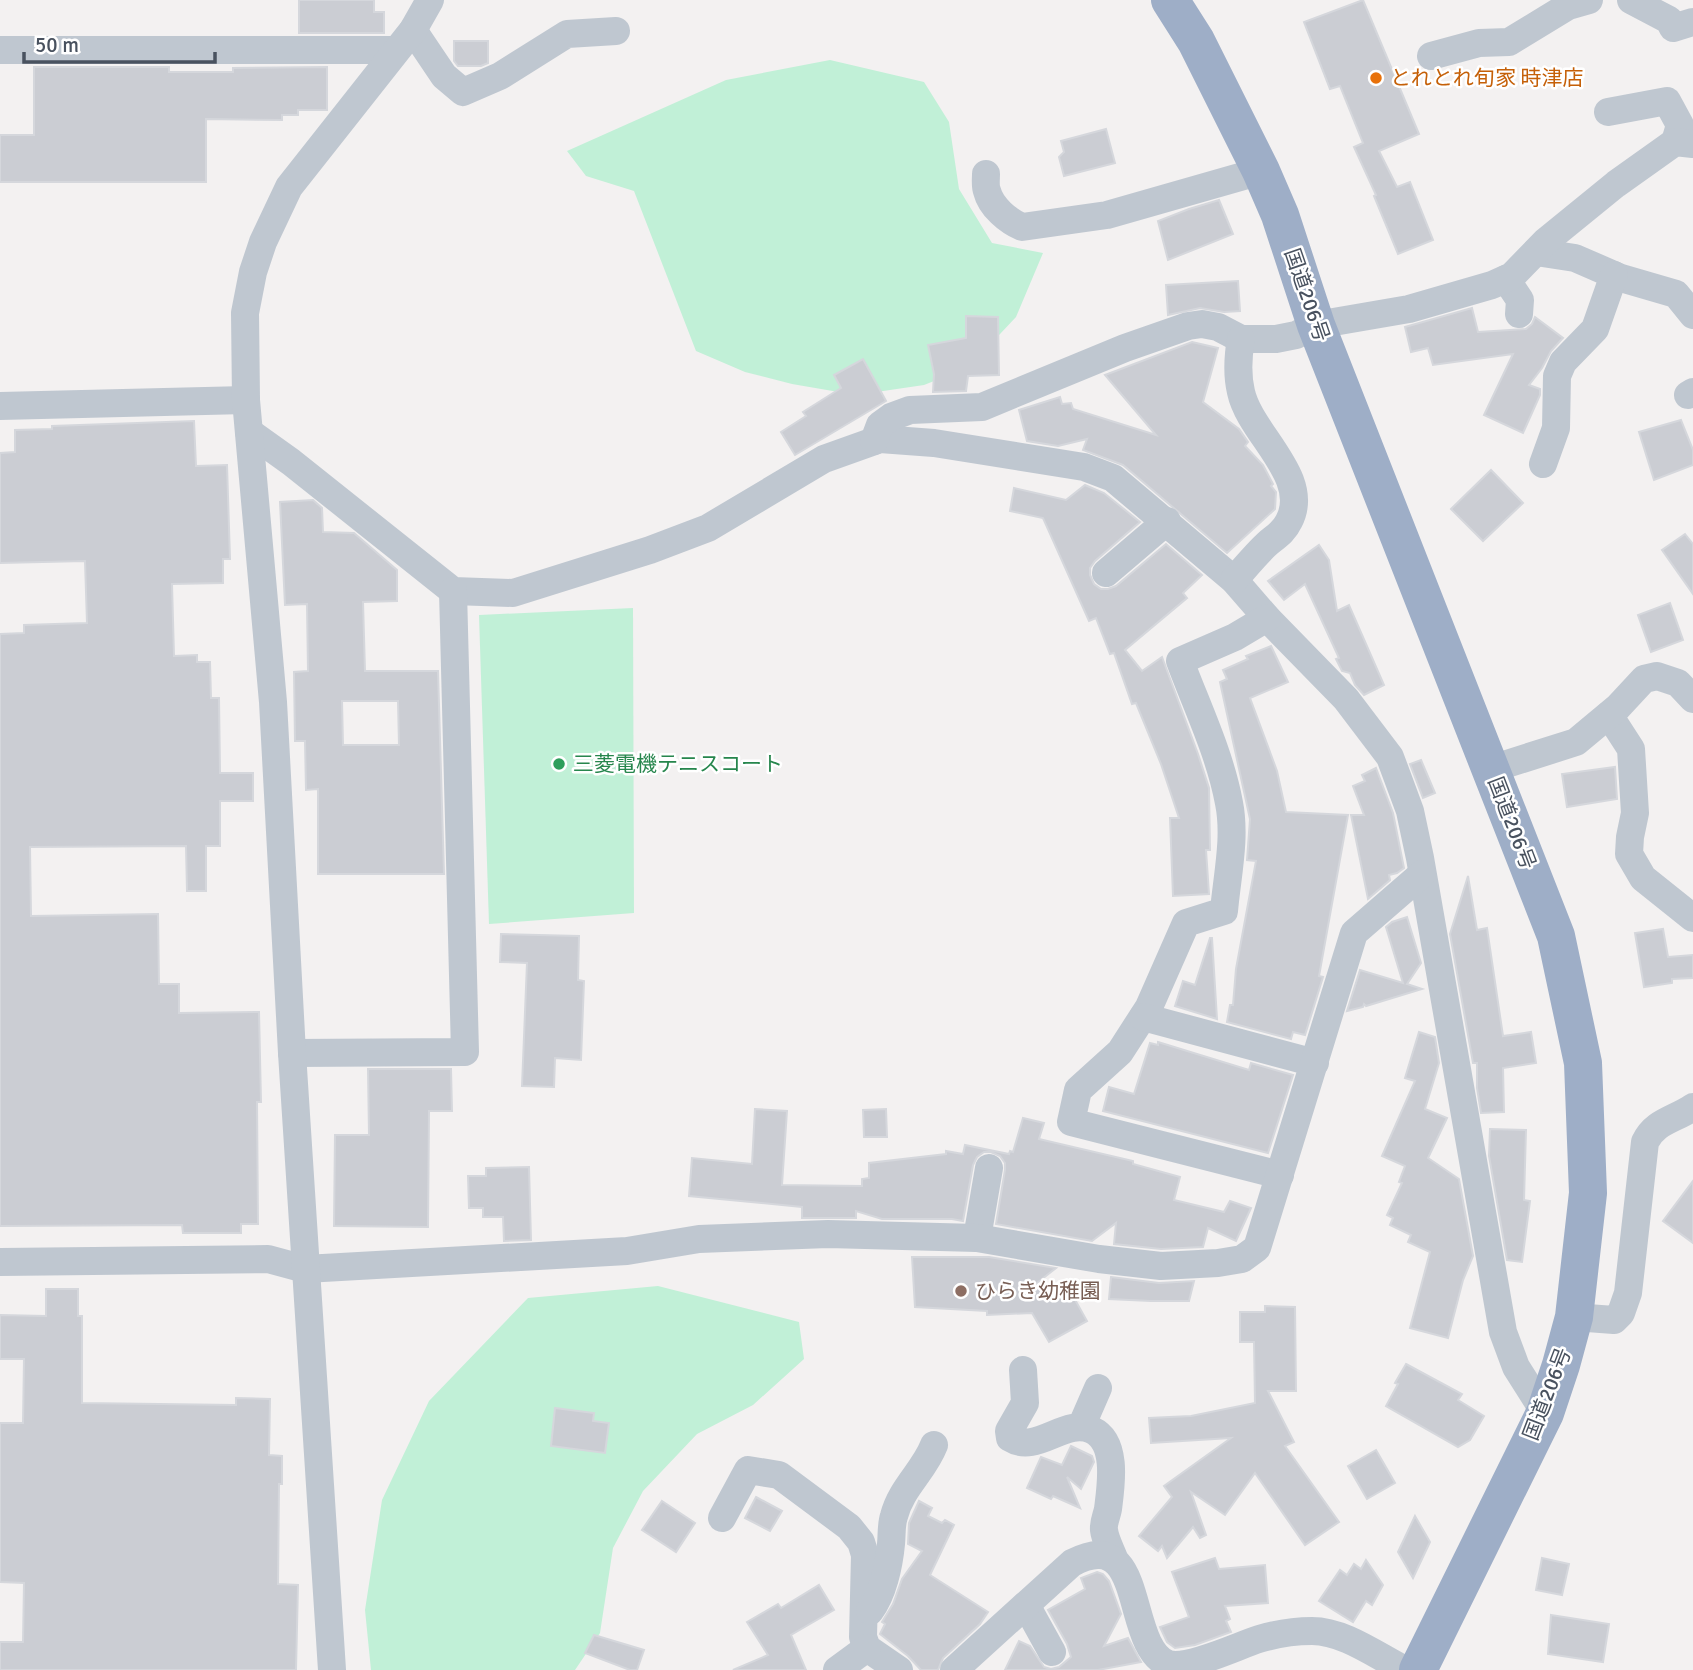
<svg xmlns="http://www.w3.org/2000/svg" width="1693" height="1670" font-family="Signika,'Noto Sans JP',sans-serif">
  <rect width="100%" height="100%" fill="#f3f1f1"/>
  <g fill="#c1f0d7">
    <path d="M830 60 924 82 949 122 959 189 992 243 1043 253 1016 317 969 367 924 385 856 395 792 384 745 372 696 351 634 191 586 176 567 151 726 80Z"/>
    <path d="M633 608 634 913 489 924 479 615Z"/>
    <path d="M658 1286 799 1322 804 1359 753 1405 697 1434 643 1491 613 1548 600 1633 575 1670H371L365 1610 382 1500 429 1401 528 1298Z"/>
  </g>
  <g fill="#cbcdd3" stroke="#d5d7dc" stroke-width="2" fill-rule="evenodd">
    <path d="M299 0H374V12H384V33H299Z"/>
    <path d="M1363 0 1419 134 1379 151 1397 187 1410 182 1433 240 1398 254 1374 196 1376 195 1354 147 1363 143 1340 86 1330 89 1304 22Z"/>
    <path d="M454 41H488V63L481 66H458L454 61Z"/>
    <path d="M34 67H169V72H233V68L327 67V110H298V115H282V120L206 119V182H0V135H34Z"/>
    <path d="M1106 129 1115 163 1064 176 1059 157 1064 152 1061 141Z"/>
    <path d="M1219 200 1233 234 1168 260 1158 221 1189 209Z"/>
    <path d="M1238 281 1240 311 1224 312 1200 308 1168 315 1166 285Z"/>
    <path d="M1472 308 1478 332 1526 329 1532 324 1535 317 1563 338 1551 351 1542 368 1529 385 1540 389V395L1523 433 1484 415 1513 354 1433 365 1428 348 1411 352 1405 327Z"/>
    <path d="M966 316 998 317 999 375 968 376 966 391 933 392 934 374 928 345 966 338Z"/>
    <path d="M1192 342 1218 348 1203 402 1239 429 1248 442 1245 446 1263 465 1273 484 1271 486 1276 492 1275 509 1227 553 1123 465 1083 450 1087 439 1058 446 1027 441 1019 410 1060 397 1062 404 1071 403 1073 409 1156 435 1105 375Z"/>
    <path d="M863 359 886 401 795 455 781 432 806 416 803 412 841 388 834 375Z"/>
    <path d="M1681 420 1693 450V465L1654 480 1639 432Z"/>
    <path d="M194 421 196 466 227 465 230 559H223V583L172 584 174 656 197 655V662H210L211 698H219L220 773H253V801H220V846H206V891H187L186 846 30 847 31 916 158 914 159 984H179V1013L259 1012 261 1102H257L258 1224H241V1233H183L182 1225 0 1226V634L24 633V625L87 623 85 561 0 563V453L15 452V430L52 429V426Z"/>
    <path d="M1491 470 1523 503 1483 541 1451 509Z"/>
    <path d="M1085 485 1104 493 1140 522 1095 561 1090 568V575L1094 584 1101 589H1108L1116 586 1166 544 1202 575 1183 593 1187 598 1125 650 1142 671 1162 657 1198 754 1209 788 1210 850H1206L1209 894 1173 896 1170 818H1179L1161 764 1136 703 1132 704 1114 653 1110 654 1096 618 1089 621 1043 518 1010 511 1014 488 1066 500Z"/>
    <path d="M313 500 322 508 323 532 354 533 397 570V601L363 602 365 671H438L444 874H318V789L306 790 305 741H295L294 672 308 671 307 604 285 605 280 502ZM342 701H398L399 745H343Z"/>
    <path d="M1685 534 1693 544V594L1662 550Z"/>
    <path d="M1319 545 1329 560 1337 611 1349 605 1384 685 1364 695 1355 685 1350 673 1342 671 1336 659 1339 658 1305 584 1284 600 1268 581Z"/>
    <path d="M1670 603 1683 640 1651 652 1638 615Z"/>
    <path d="M1271 646 1288 682 1250 698 1277 771 1286 812 1348 815 1319 976 1323 977 1305 1035 1293 1032 1291 1039 1227 1022 1230 1005H1233L1236 969 1256 861 1247 860 1250 819 1220 682 1227 679 1223 670 1248 659 1246 656Z"/>
    <path d="M1421 760 1435 793 1423 798 1410 764Z"/>
    <path d="M1615 767 1617 799 1567 807 1562 774Z"/>
    <path d="M1376 768 1393 813 1404 868 1397 873 1389 875 1390 880 1368 899 1351 815H1364L1353 786 1365 781 1362 775Z"/>
    <path d="M1468 876 1477 930 1487 928 1503 1036 1531 1032 1536 1063 1503 1068 1504 1112 1481 1113 1477 1088V1063H1473L1450 934Z"/>
    <path d="M1407 917 1421 963 1407 984 1422 989 1366 1006 1364 1004 1363 1007 1347 1011 1360 970 1403 983 1386 927 1392 922Z"/>
    <path d="M1663 929 1668 957 1693 955V978L1672 979V983L1644 987 1635 933Z"/>
    <path d="M501 934 579 936 578 980 584 981 581 1060 555 1058 554 1087 522 1086 527 963 500 962Z"/>
    <path d="M1210 938H1212L1217 1019 1175 1006 1183 981 1195 985Z"/>
    <path d="M1419 1032 1435 1037 1439 1063 1425 1109 1447 1118 1428 1158 1459 1179 1473 1256 1463 1280 1448 1338 1410 1328 1430 1252 1408 1242 1411 1235 1390 1225 1393 1218 1387 1215 1402 1183 1399 1182 1405 1166 1382 1156 1415 1081 1405 1078Z"/>
    <path d="M1158 1042 1249 1070 1251 1063 1293 1075 1268 1153 1103 1111 1109 1087 1134 1094 1150 1043 1158 1045Z"/>
    <path d="M368 1069H451L452 1111H429L428 1227 334 1226 335 1135H369Z"/>
    <path d="M755 1109 787 1111 782 1185 862 1186V1179L869 1178V1163L946 1154V1151L963 1154 965 1145 1009 1154 1010 1151 1013 1152 1023 1118 1044 1123 1039 1139 1133 1161V1164L1180 1177 1174 1200 1224 1212 1230 1201 1251 1208 1236 1241 1208 1228 1203 1247 1161 1249 1114 1244 1116 1223 1092 1241 996 1224 1005 1170V1163L1000 1156 991 1152H984L977 1157 973 1165 963 1221 952 1219H882L856 1211V1218H802V1207L689 1196 692 1158 752 1164Z"/>
    <path d="M886 1109 887 1137H864L863 1110Z"/>
    <path d="M1490 1129 1526 1130 1524 1200 1530 1201 1522 1262 1507 1260 1489 1156Z"/>
    <path d="M529 1167 531 1240 504 1241 503 1217H483V1208H469L468 1176H486V1168Z"/>
    <path d="M1693 1181V1243L1663 1221Z"/>
    <path d="M912 1257H989L1056 1268 1032 1287H1068L1087 1321 1049 1342 1032 1313 987 1315V1311L915 1307Z"/>
    <path d="M1111 1277 1159 1283 1194 1281 1189 1301H1151L1109 1299Z"/>
    <path d="M46 1289H78V1316H82V1403L236 1405V1398L270 1399 269 1455 282 1456V1484H279L278 1584 298 1585 296 1670H0V1642H23L24 1583 0 1582V1423H23L24 1359H0V1315L46 1316Z"/>
    <path d="M1265 1306 1295 1307 1296 1391H1268L1294 1442 1285 1446 1339 1522 1305 1545 1255 1473 1225 1515 1191 1492 1206 1535 1200 1538 1193 1527 1167 1558 1162 1546 1158 1551 1139 1536 1172 1497 1164 1486 1231 1438 1151 1443 1149 1418 1191 1416 1255 1403 1254 1342H1240V1312H1265Z"/>
    <path d="M1406 1364 1462 1394 1458 1400 1484 1416 1470 1440 1458 1447 1386 1406 1398 1384 1395 1383Z"/>
    <path d="M555 1408 594 1413 593 1421 609 1423 605 1453 551 1446Z"/>
    <path d="M1071 1446 1092 1456 1094 1462 1081 1489 1067 1477 1080 1508 1053 1496 1051 1499 1027 1488 1041 1457 1062 1465Z"/>
    <path d="M1376 1450 1395 1483 1367 1499 1348 1466Z"/>
    <path d="M756 1497 782 1511 770 1531 745 1518Z"/>
    <path d="M662 1501 695 1523 676 1552 642 1530Z"/>
    <path d="M919 1501 932 1508 928 1516 942 1523 945 1520 954 1525 930 1575 988 1612 980 1624 943 1658 938 1670H921L908 1656 880 1634 885 1624 882 1622 893 1604 902 1579 922 1551 908 1544 909 1523Z"/>
    <path d="M1415 1516 1430 1542 1413 1578 1398 1552Z"/>
    <path d="M1215 1558 1219 1569 1265 1565 1268 1603 1225 1606 1230 1619 1226 1621 1231 1632 1195 1645 1175 1648 1167 1642 1160 1627 1189 1617 1172 1572Z"/>
    <path d="M1542 1558 1569 1564 1562 1595 1536 1590Z"/>
    <path d="M1366 1560 1383 1585 1372 1605 1366 1601 1353 1622 1319 1601 1340 1570 1347 1575 1354 1564 1361 1569Z"/>
    <path d="M1097 1572 1103 1574 1109 1581 1121 1614 1104 1646 1128 1638 1141 1662 1098 1670H1005L1019 1641 1030 1646 1044 1667 1051 1669 1059 1667 1071 1657 1067 1644 1048 1610 1085 1589 1081 1578Z"/>
    <path d="M819 1585 834 1610 791 1635 806 1670H733L768 1655 747 1622 778 1604 781 1608Z"/>
    <path d="M1551 1615 1609 1624 1603 1662 1548 1654Z"/>
    <path d="M594 1635 644 1650 637 1670H630L585 1653Z"/>
  </g>
  <g fill="none" stroke-linecap="round" stroke-linejoin="round">
    <g stroke="#bfc7d0" stroke-width="28">
      <path d="M1631 0 1669 20 1673 28 1693 22"/>
      <path d="M413 30 444 76 463 92 500 76 567 34 616 31"/>
      <path d="M0 50H396"/>
      <path d="M1431 56 1479 43 1509 42 1568 6 1589 0"/>
      <path d="M1608 112 1667 101 1680 125 1675 142"/>
      <path d="M986 174C986 179 985 186 987 191 991 207 1008 221 1022 227L1107 215 1261 171"/>
      <path d="M1536 252 1575 258 1621 278 1676 294 1693 315"/>
      <path d="M1506 279 1520 300 1519 314"/>
      <path d="M1688 395 1693 392"/>
      <path d="M0 406 246 400"/>
      <path d="M249 432 291 462 453 591 513 593 650 550 708 528 824 459 880 439 934 443 1084 467 1113 478 1234 580 1267 618 1346 699 1390 757 1410 811 1420 858 1503 1332 1516 1367 1545 1413"/>
      <path d="M874 441 880 425 891 417 910 410 982 407 1125 348 1188 326 1202 324 1218 327 1241 339H1276L1296 335 1316 325 1409 309 1492 285 1512 276 1546 241 1616 184 1675 142 1693 144"/>
      <path d="M1543 464 1556 428 1557 376 1563 362 1595 329 1614 275"/>
      <path d="M1106 573 1167 521"/>
      <path d="M1234 580C1245 568 1255 555 1267 544 1275 537 1284 532 1289 521 1312 477 1250 434 1241 392 1237 375 1238 356 1241 339"/>
      <path d="M1267 618 1235 637 1180 661C1197 707 1220 754 1229 803 1236 838 1227 876 1224 911L1186 923 1149 1007 1120 1052 1078 1090 1071 1122 1280 1175"/>
      <path d="M1609 715 1631 749 1635 813 1630 837 1629 854 1643 878 1693 918"/>
      <path d="M1491 769 1576 742 1618 707 1644 679 1657 676 1678 683 1693 699"/>
      <path d="M1143 1017 1315 1063"/>
      <path d="M292 1053 465 1052 453 591"/>
      <path d="M977 1238 989 1168"/>
      <path d="M0 1262 268 1259 305 1269 627 1251 699 1239 828 1234 977 1238 1099 1259 1161 1266 1218 1263 1242 1259 1257 1248 1354 933 1422 874"/>
      <path d="M1574 1317 1614 1320 1621 1313 1628 1293 1645 1142C1655 1121 1674 1120 1693 1107"/>
      <path d="M1023 1370 1025 1403 1009 1431 1010 1438C1037 1455 1065 1417 1092 1430 1118 1442 1111 1485 1108 1509 1107 1515 1103 1523 1104 1530 1105 1540 1112 1552 1115 1561"/>
      <path d="M1081 1427 1098 1388"/>
      <path d="M722 1518 748 1470 779 1475 849 1527 861 1542 865 1555 863 1637 867 1648 899 1670"/>
      <path d="M1026 1605 1052 1652"/>
      <path d="M870 1611C883 1594 889 1565 891 1544 892 1534 891 1525 894 1516 901 1488 924 1471 934 1445"/>
      <path d="M332 1670 292 1053 273 702 246 400 245 313 253 272 263 242 289 187 413 30 430 0"/>
      <path d="M837 1670 867 1648"/>
      <path d="M954 1670 1072 1563C1148 1523 1123 1646 1168 1664 1188 1670 1237 1646 1259 1639 1276 1634 1294 1631 1312 1631 1344 1631 1377 1656 1405 1670"/>
    </g>
    <path stroke="#9eaec7" stroke-width="38" d="M1170 0 1196 41 1261 171 1280 215 1316 325 1556 936 1583 1063 1588 1193 1574 1317 1561 1365 1545 1413 1418 1670"/>
  </g>
  <circle fill="#e8710a" stroke="#fff" stroke-width="2.5" cx="1376" cy="78" r="7"/>
  <circle fill="#2e9e5b" stroke="#fff" stroke-width="2.5" cx="559" cy="764" r="7"/>
  <circle fill="#8d6e63" stroke="#fff" stroke-width="2.5" cx="961" cy="1291" r="7"/>
  <g text-anchor="middle" dominant-baseline="central" stroke-width="5" stroke-linejoin="round" paint-order="stroke">
    <g font-size="21" fill="#c56008" stroke="#fff" text-anchor="start">
      <text x="1390" y="78">とれとれ旬家 時津店</text>
    </g>
    <g font-size="21" fill="#49525f" stroke="#fff">
      <text transform="translate(1307 295) rotate(71)">国道206号</text>
      <text transform="translate(1512 823) rotate(69)">国道206号</text>
      <text transform="translate(1547 1394) rotate(-69)">国道206号</text>
    </g>
    <g font-size="21" fill="#27864d" stroke="#fff" text-anchor="start">
      <text x="573" y="764">三菱電機テニスコート</text>
    </g>
    <g font-size="21" fill="#785e54" stroke="#fff" text-anchor="start">
      <text x="975" y="1291">ひらき幼稚園</text>
    </g>
  </g>
  <path d="M24 52v10h191v-10" fill="none" stroke="#49525f" stroke-width="3.5"/>
  <text x="35" y="52" font-size="21" fill="#49525f" stroke="#ffffff" stroke-width="5" paint-order="stroke">50 m</text>
</svg>
